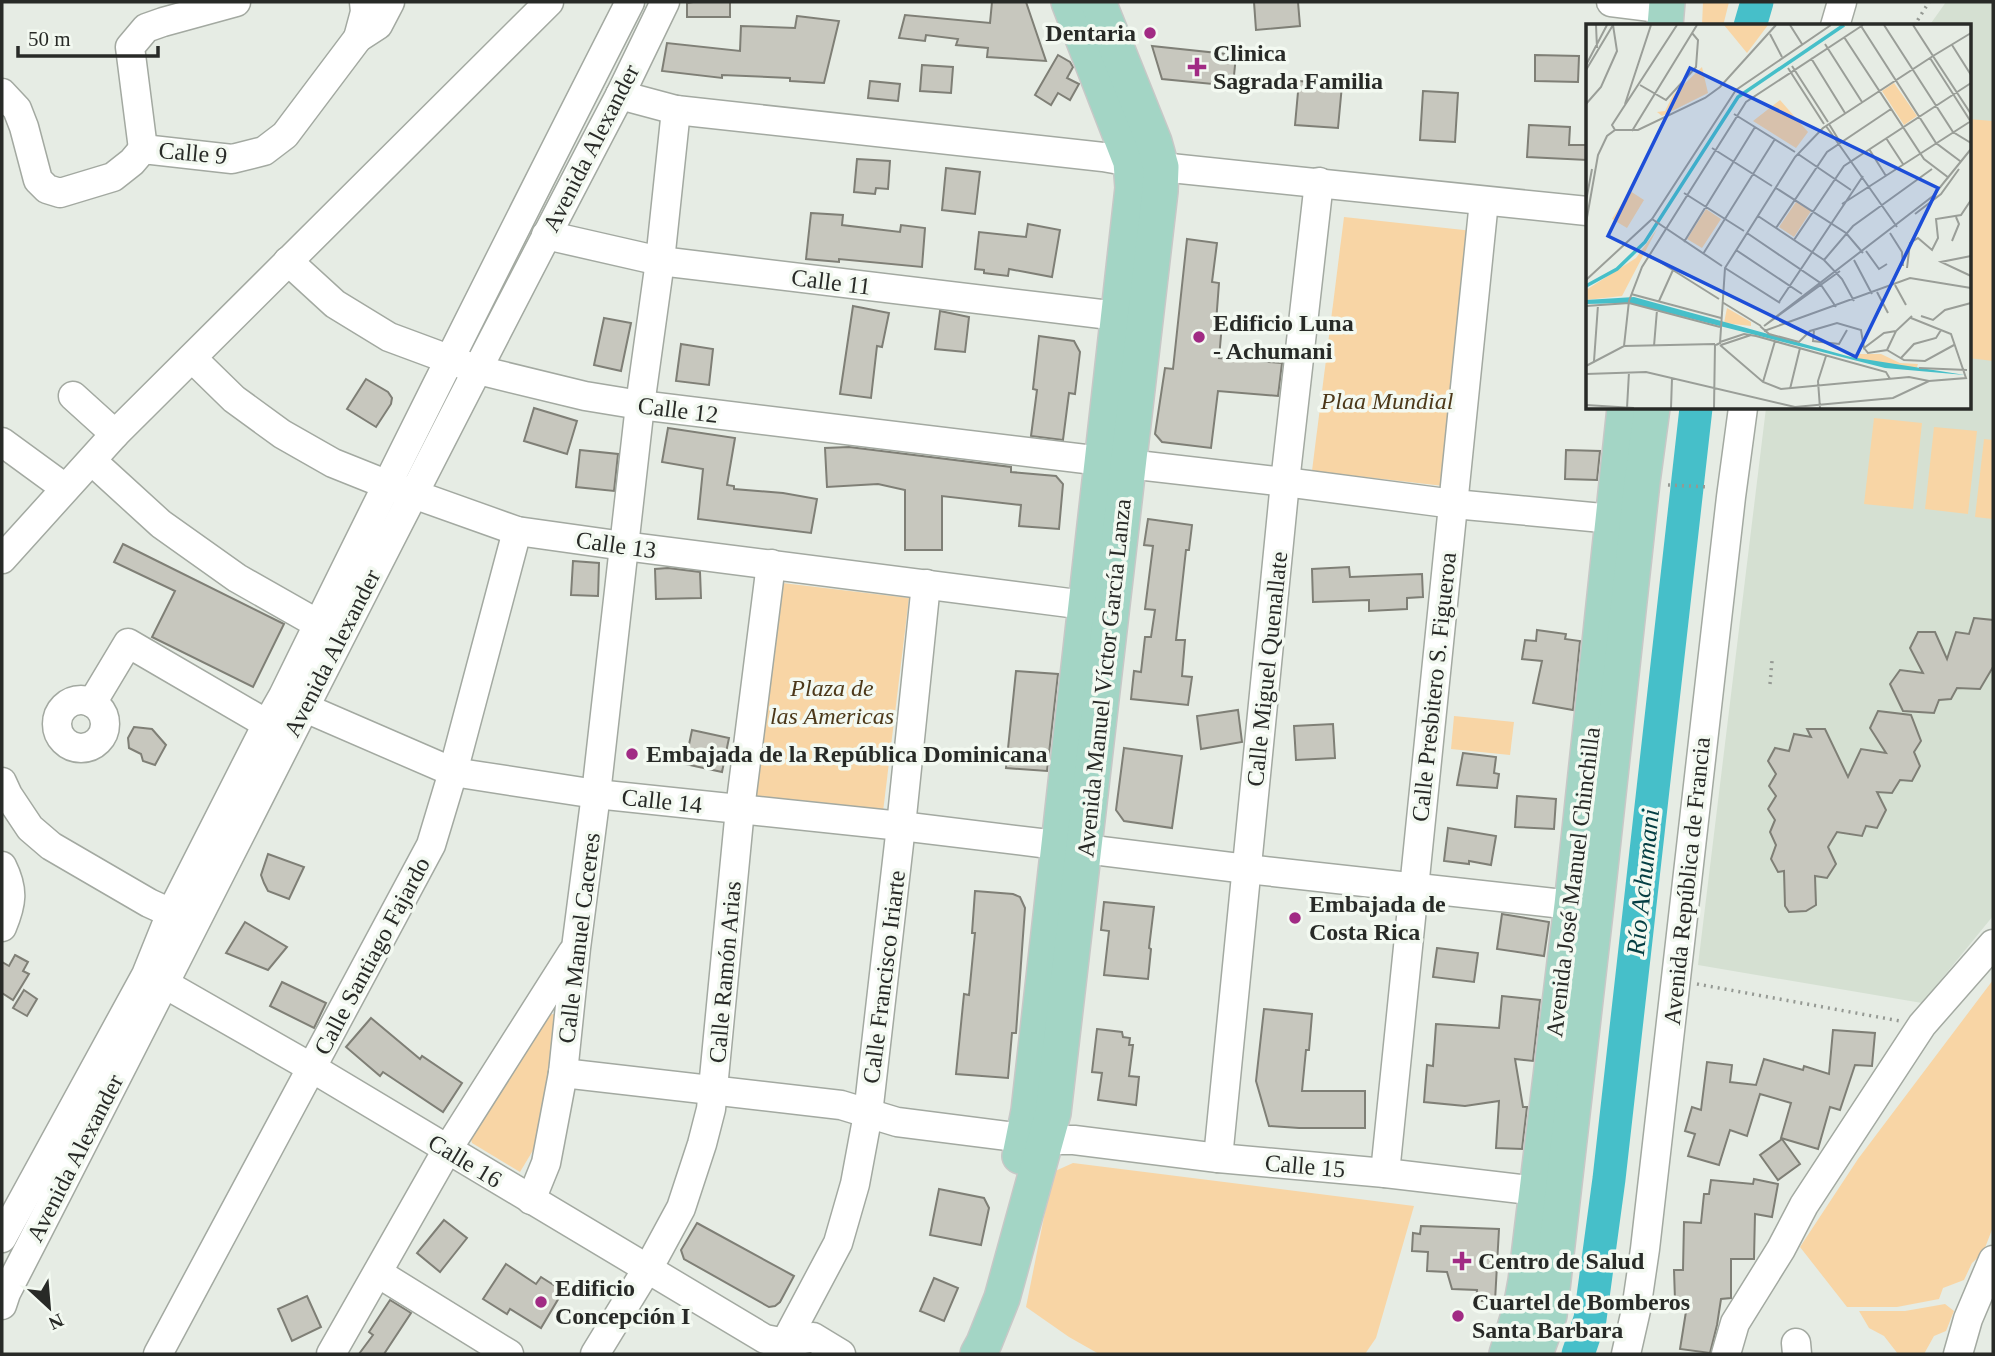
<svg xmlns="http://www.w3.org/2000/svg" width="1995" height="1356" font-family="Georgia,serif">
  <rect width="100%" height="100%" fill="#e6ece4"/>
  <path fill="#d5e0d2" d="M1946 2H1993V916L1922 1003 1698 965 1766 408H1969V26H1929Z"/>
  <g fill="#f8d5a5">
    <path d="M1703 2H1729L1723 26H1702Z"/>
    <path d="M1969 119 1993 121V361L1969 358Z"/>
    <path d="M1344 217 1473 231 1444 486 1312 471Z"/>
    <path d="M1874 418 1922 423 1913 509 1864 504Z"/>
    <path d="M1934 427 1977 431 1968 514 1925 509Z"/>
    <path d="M1984 439 1993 440V519L1975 517Z"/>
    <path d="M782 583 909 598 882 820 755 805Z"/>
    <path d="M1454 716 1514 722 1510 755 1451 749Z"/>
    <path d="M1993 980V1227L1983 1253 1972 1263 1964 1280 1943 1288 1939 1299 1897 1307H1847L1800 1247 1858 1159Z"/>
    <path d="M555 1014 547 1127 520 1172 472 1143 469 1132 542 1015Z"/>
    <path d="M1073 1163 1414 1206 1376 1338 1365 1354H1099L1069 1337 1026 1307 1053 1172Z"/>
    <path d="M1945 1304 1954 1311 1946 1331 1934 1336 1924 1354H1898L1884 1336 1869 1328 1859 1311H1905Z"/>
  </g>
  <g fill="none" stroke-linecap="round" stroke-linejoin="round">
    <g stroke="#46bfc9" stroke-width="33">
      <path d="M1750 26 1757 2"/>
      <path d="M1578 1354 1590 1319 1609 1179 1696 408"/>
    </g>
  </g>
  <g fill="#c7c7be" stroke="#7f7f76" stroke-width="2">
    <path d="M693 2H730V17H687V3Z"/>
    <path d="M992 2H1026L1046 61 987 57 988 48 956 45 958 39 926 35 925 41 899 38 905 15 990 23Z"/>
    <path d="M1254 2H1298L1300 26 1256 30Z"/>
    <path d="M797 16 839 21 824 83 790 81V78L722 75V78L662 71 667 43 740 51 741 26 795 28Z"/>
    <path d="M1152 46 1236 55 1233 86 1162 79Z"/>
    <path d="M1058 55 1070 62 1073 67 1067 78 1079 84 1070 100 1058 93 1051 105 1035 95Z"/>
    <path d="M1535 55 1579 56 1578 82 1535 81Z"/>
    <path d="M922 65 953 67 951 93 920 91Z"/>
    <path d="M870 81 900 84 898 101 868 98Z"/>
    <path d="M1299 81 1342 85 1338 128 1295 125Z"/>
    <path d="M1423 91 1458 93 1455 142 1420 140Z"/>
    <path d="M1529 125 1570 127 1569 145H1587V160L1527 157Z"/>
    <path d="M857 159 890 161 888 189 876 188 875 194 854 192Z"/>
    <path d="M946 168 980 172 975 214 942 210Z"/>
    <path d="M811 213 843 215 842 225 900 232 901 225 925 228 922 267 839 259V262L806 259Z"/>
    <path d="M1028 224 1060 230 1052 277 1009 269 1008 276 984 273V270L975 269 979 232 1026 237Z"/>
    <path d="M1187 239 1217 243 1212 282 1219 283 1216 323 1222 324 1219 358 1282 363 1278 396 1218 391 1211 448 1162 442 1155 434 1165 368 1173 369Z"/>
    <path d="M853 306 889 313 882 347 877 346 871 398 840 394Z"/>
    <path d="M940 311 969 317 965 352 935 349Z"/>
    <path d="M604 318 631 323 621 371 594 365Z"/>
    <path d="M1039 336 1074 341 1080 352 1075 394 1069 393 1063 440 1031 436 1037 390 1033 389Z"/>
    <path d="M681 344 713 349 709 385 676 381Z"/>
    <path d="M366 379 388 392 392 398 391 404 376 427 347 409Z"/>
    <path d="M534 408 577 421 567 454 524 441Z"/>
    <path d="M668 428 735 438 727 485 734 486V489L783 493 817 499 811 533 698 519 703 469 662 462Z"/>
    <path d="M849 447 1011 467V472L1056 476 1063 484 1059 529 1019 526 1021 505 942 496V550H905V490L878 484 827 487 825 448Z"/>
    <path d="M580 450 618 454 614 491 576 487Z"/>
    <path d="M1566 450 1600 451 1597 480 1565 479Z"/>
    <path d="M1148 519 1192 525 1189 550H1186L1176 640H1185L1182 676 1192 677 1188 705 1131 699 1134 671 1141 672 1145 637H1151L1155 610 1145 609 1153 546 1144 545Z"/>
    <path d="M123 544 284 624 253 687 152 637 175 591 114 562Z"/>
    <path d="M573 561 599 563 598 596 571 595Z"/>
    <path d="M1349 567 1350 577 1422 574 1423 597 1407 598V609L1369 611V600L1313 602 1312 569Z"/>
    <path d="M668 568 700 572 701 598 656 599 655 569Z"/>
    <path d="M1974 618 1993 620V667L1980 689 1957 688 1951 699 1939 700 1934 713 1903 711 1890 684 1900 670 1923 673 1910 648 1918 632H1935L1947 659 1956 632 1969 634Z"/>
    <path d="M1537 630 1566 634 1565 639 1580 641 1573 710 1533 703 1542 661 1522 659 1525 640 1536 641Z"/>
    <path d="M1016 671 1058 674 1047 771 1006 768Z"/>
    <path d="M1238 710 1242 742 1201 749 1197 716Z"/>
    <path d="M1878 711 1911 715 1921 741 1914 752 1920 766 1912 781 1900 780 1892 793 1877 792 1886 810 1877 828 1866 826 1862 836 1837 832 1828 847 1836 864 1827 878 1815 876 1816 905 1806 911 1789 912 1785 906 1784 871 1778 872 1771 859 1776 845 1770 832 1775 820 1768 809 1776 796 1769 786 1776 774 1768 761 1775 748 1789 751 1794 734 1811 737 1807 729H1825L1848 777 1861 749 1886 753 1870 728Z"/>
    <path d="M1333 724 1335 758 1296 760 1294 726Z"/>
    <path d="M134 727 152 729 166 745 155 765 143 761 141 754 129 748 128 738Z"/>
    <path d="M692 730 729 738 722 772 685 764Z"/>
    <path d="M1124 748 1182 756 1172 828 1124 821 1116 810Z"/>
    <path d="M1463 753 1496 757 1494 773 1499 774 1497 788 1457 785Z"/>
    <path d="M1517 796 1556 799 1554 829 1515 827Z"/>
    <path d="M1448 828 1496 836 1491 865 1469 861V864L1444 861Z"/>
    <path d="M268 854 304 867 289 899 268 891 264 883 261 875Z"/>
    <path d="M975 891 1013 894 1020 897 1025 908 1016 1033H1012L1008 1078 956 1074 964 994 969 995 975 933H972Z"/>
    <path d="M1104 902 1154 907 1149 948 1151 949 1148 979 1104 975 1109 931 1101 930Z"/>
    <path d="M1502 914 1549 922 1544 956 1497 949Z"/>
    <path d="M245 922 287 947 268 970 226 953Z"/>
    <path d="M1437 948 1478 953 1474 982 1433 977Z"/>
    <path d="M15 955 28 962 23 971 29 974 13 1000 2 993V962L9 966Z"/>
    <path d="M282 982 326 1003 314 1028 270 1006Z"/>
    <path d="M24 990 37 999 27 1016 13 1008Z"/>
    <path d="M1502 996 1540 1000 1533 1061 1515 1059 1523 1107H1527L1522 1149 1496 1148 1499 1101 1465 1106 1424 1102 1427 1065 1433 1066 1436 1024 1499 1028Z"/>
    <path d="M1264 1009 1312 1014 1309 1050H1306L1302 1091H1365V1128H1299L1269 1126 1256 1081Z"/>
    <path d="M371 1018 420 1059 422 1056 462 1083 443 1112 383 1072 380 1076 346 1047Z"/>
    <path d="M1097 1029 1122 1032 1123 1037 1130 1038 1129 1045H1133L1129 1076 1139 1077 1136 1105 1098 1100 1102 1073 1092 1072Z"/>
    <path d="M1833 1030 1875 1033 1872 1066 1855 1065 1840 1110 1830 1107 1818 1149 1781 1138 1791 1103 1760 1094 1747 1136 1730 1130 1719 1165 1688 1156 1695 1134 1685 1131 1692 1107 1701 1110 1707 1062 1732 1065 1730 1082 1756 1085 1764 1059 1803 1070 1804 1066 1829 1074Z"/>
    <path d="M1782 1139 1800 1164 1778 1180 1760 1155Z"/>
    <path d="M1754 1179 1778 1184 1772 1217 1755 1214 1754 1259H1731V1298L1721 1299 1717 1325 1710 1353 1680 1349 1688 1299 1675 1300 1674 1270H1683L1684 1222 1701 1223 1704 1194H1709L1711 1180 1753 1184Z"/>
    <path d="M939 1189 984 1198 989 1208 981 1245 930 1235Z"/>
    <path d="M444 1220 467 1238 440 1272 417 1253Z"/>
    <path d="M697 1223 794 1276 780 1302 775 1306 769 1307 684 1259 681 1250Z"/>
    <path d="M1421 1226 1499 1229 1495 1301H1476L1477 1290 1452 1289 1447 1272 1427 1271 1428 1252 1412 1251 1413 1233 1420 1234Z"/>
    <path d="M506 1264 536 1284 541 1277 563 1291 541 1328 510 1309 507 1314 483 1299Z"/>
    <path d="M934 1278 958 1288 944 1321 920 1311Z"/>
    <path d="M307 1296 321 1327 292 1341 278 1309Z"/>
    <path d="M390 1300 411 1313 384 1354H359L373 1335 369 1332Z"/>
  </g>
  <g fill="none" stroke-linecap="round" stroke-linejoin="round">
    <g stroke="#a3a9a1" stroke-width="31">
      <g id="minor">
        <path d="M1611 2 1667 9"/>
        <path d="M1835 26 1842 2"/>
        <path d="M358 38 365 12 364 2"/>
        <path d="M2 93 17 109 24 127 38 180 47 189 60 193 113 177 132 162 143 149 232 159 264 151 285 135 358 38 378 25 390 2"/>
        <path d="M620 95 676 110 1103 157 1131 162"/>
        <path d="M143 149 130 47 146 28 163 22 236 2"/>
        <path d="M1161 167 1587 211"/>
        <path d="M546 235 660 261 1118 316"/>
        <path d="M288 261 335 304 389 337 478 370 585 396 640 405 1102 461"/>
        <path d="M192 358 234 399 282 434 333 463 388 485 517 531 624 546 1085 605"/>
        <path d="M73 396 115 434"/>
        <path d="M2 442 65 488"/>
        <path d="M92 461 161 524 237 578 318 624"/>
        <path d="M1128 464 1285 482 1454 504 1613 519H1633"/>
        <path d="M2 559 115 434 549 2"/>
        <path d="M289 699 303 707 453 772 596 794 901 826 1057 845"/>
        <circle cx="81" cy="724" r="24"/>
        <path d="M92 703 128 643 267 724"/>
        <path d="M2 782 8 795 30 828 51 846 149 903 171 913"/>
        <path d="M1085 849 1247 869 1572 905 1594 904"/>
        <path d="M2 866C14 890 12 903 2 927"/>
        <path d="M148 976 165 984 312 1068 765 1339 785 1343 813 1337 841 1354"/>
        <path d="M563 1073 841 1105 897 1122 1023 1138"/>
        <path d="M1047 1140H1074L1218 1158 1385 1173 1555 1193"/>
        <path d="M1218 1158 1285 482 1319 182"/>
        <path d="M1385 1173 1484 201"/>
        <path d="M531 1200 546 1163 563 1073 576 948 596 794 640 405 660 261 676 110"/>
        <path d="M2 1238 146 975 171 913 267 724 283 696C397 463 513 232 630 2"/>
        <path d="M378 1273 509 1354"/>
        <path d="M2 1305 6 1293C212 894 411 492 620 95L665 2"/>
        <path d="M1796 1343 1797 1354"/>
        <path d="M780 1352 838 1243 855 1184 868 1114 901 826 926 584"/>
        <path d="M158 1354 431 845 453 772 517 531"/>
        <path d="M331 1354 447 1150 572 953"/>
        <path d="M595 1354 655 1256 681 1208 702 1144 711 1109 740 809 771 564"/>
        <path d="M1626 1354 1636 1310 1645 1249 1731 497 1743 408"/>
        <path d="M1726 1354 1735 1323 1781 1249 1804 1205 1922 1025 1993 944"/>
        <path d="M1958 1354 1968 1319 1993 1260"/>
      </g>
    </g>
    <g stroke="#c7c8c7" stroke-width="38">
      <g id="major">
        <path d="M1665 26 1667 2"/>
        <path d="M1020 1156 1029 1111 1133 188 1131 162 1069 2"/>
        <path d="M978 1354 984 1343 1002 1298 1053 1113 1160 191 1161 167 1154 142 1098 2"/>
        <path d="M1507 1354 1521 1308 1526 1281 1572 905 1625 408"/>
        <path d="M1535 1354 1549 1315 1596 904 1642 482 1652 408"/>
      </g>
    </g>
    <g stroke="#959993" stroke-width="3.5" stroke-dasharray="2 5" stroke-linecap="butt">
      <path d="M1914 26 1929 2"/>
      <path d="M1668 485 1709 487"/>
      <path d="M1770 684 1772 661"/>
      <path d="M1697 984 1900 1021"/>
    </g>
    <use href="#minor" stroke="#fff" stroke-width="28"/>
    <use href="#major" stroke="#a3d5c5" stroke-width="35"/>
  </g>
  <g fill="#a12b84" stroke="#f3f9f1" stroke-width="2.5">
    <circle cx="1150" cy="33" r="7"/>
    <path d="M1193.5 56.5h7v7h7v7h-7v7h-7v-7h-7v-7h7z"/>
    <circle cx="1199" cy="337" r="7"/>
    <circle cx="632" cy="754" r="7"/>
    <circle cx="1295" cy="918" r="7"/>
    <path d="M1458.5 1250.5h7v7h7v7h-7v7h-7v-7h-7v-7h7z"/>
    <circle cx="541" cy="1302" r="7"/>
    <circle cx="1458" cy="1316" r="7"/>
  </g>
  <g text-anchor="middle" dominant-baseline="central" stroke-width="7" stroke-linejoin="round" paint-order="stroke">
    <g font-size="24" font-weight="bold" fill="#282a27" stroke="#f3f9f1" text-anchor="start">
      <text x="1136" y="33" text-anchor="end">Dentaria</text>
      <text x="1213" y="53">Clinica<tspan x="1213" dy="28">Sagrada Familia</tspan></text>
      <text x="1213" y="323">Edificio Luna<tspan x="1213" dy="28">- Achumani</tspan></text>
      <text x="646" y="754">Embajada de la República Dominicana</text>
      <text x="1309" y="904">Embajada de<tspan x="1309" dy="28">Costa Rica</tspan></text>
      <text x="1478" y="1261">Centro de Salud</text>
      <text x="555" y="1288">Edificio<tspan x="555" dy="28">Concepción I</tspan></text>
      <text x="1472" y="1302">Cuartel de Bomberos<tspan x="1472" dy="28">Santa Barbara</tspan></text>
    </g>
    <g font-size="24" fill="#282a27" stroke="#f3f9f1">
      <text transform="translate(591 148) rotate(-63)">Avenida Alexander</text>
      <text transform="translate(193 153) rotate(5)">Calle 9</text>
      <text transform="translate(831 282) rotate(7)">Calle 11</text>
      <text transform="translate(678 410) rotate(7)">Calle 12</text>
      <text transform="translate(616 545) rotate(8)">Calle 13</text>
      <text transform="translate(332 653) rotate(-63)">Avenida Alexander</text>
      <text transform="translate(1267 669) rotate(-84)">Calle Miguel Quenallate</text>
      <text transform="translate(1104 678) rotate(-84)">Avenida Manuel Víctor García Lanza</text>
      <text transform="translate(1434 687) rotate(-84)">Calle Presbitero S. Figueroa</text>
      <text transform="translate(662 801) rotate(6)">Calle 14</text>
      <text transform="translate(1687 881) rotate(-84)">Avenida República de Francia</text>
      <text transform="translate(1573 882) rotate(-83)">Avenida José Manuel Chinchilla</text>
      <text transform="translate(579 938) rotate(-83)">Calle Manuel Caceres</text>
      <text transform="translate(372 956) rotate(-62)">Calle Santiago Fajardo</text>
      <text transform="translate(725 972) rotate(-85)">Calle Ramón Arias</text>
      <text transform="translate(884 977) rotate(-83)">Calle Francisco Iriarte</text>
      <text transform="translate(75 1158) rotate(-63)">Avenida Alexander</text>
      <text transform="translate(465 1161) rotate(31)">Calle 16</text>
      <text transform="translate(1305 1166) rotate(5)">Calle 15</text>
    </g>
    <g font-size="24" font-style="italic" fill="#4c3819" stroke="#f3f9f1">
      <text x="1387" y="401">Plaa Mundial</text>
      <text x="832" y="688">Plaza de<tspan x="832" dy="28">las Americas</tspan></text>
    </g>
    <g font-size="26" font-style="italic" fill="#053e43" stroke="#f3f9f1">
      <text transform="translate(1643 882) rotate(-84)">Río Achumani</text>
    </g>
  </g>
  <g transform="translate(1586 24)">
    <rect width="385" height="385" fill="#e6ece4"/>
    <path d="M138 1H182L161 29ZM116 43 122 69 76 92 71 88 79 87 87 71ZM308 59 331 92 318 101 296 67ZM194 76 222 108 210 124 167 97ZM44 167 58 176 41 204 26 195ZM210 178 225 187 208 213 193 203ZM120 185 135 195 116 224 101 215ZM71 205 36 272 0 276V266L50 234ZM141 284 165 298V302L138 299ZM270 330H295L314 339 332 340 330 346 265 333Z" fill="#f8d5a5"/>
    <path d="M48 273 265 333 379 351 299 344 43 279 0 280V276Z" fill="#46bfc9"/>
    <path fill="none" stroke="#46bfc9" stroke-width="3.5" d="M0 262 31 245 59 218 152 73 258 1"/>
    <path fill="none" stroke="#9a9e98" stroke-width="2" d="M10 1 11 24M204 1 216 20M298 1 367 108 385 119M275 2 350 119 374 137M385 9 347 32 385 90M184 10 196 33M258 13 338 135 363 154M239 20 276 78M366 21 385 51M225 34 259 89M344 34 385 98M0 41 21 1M206 42 242 98M202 44 238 100M0 46 27 1M54 61 80 76 110 43 112 16 106 9M0 80 15 63 31 27 27 1M39 80 65 1M148 90 209 128M243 100 254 118M240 102 311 203M29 106 26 101 91 1M46 107 111 1M300 114 317 140M126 124 186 162M283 125 300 152M212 130 265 166M190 164 260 209 277 229M98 169 158 207M0 177 6 145M256 180 385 97M329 190 355 170 373 145M172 192 238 236 256 255 268 277M66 195 136 242M0 199 12 131 21 112 29 106H52L119 74 134 63 190 1M190 204 241 128 305 85M161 209 233 258 250 283M304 209 316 228 317 242M208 216 258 142 385 59M366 217 373 200 370 193M98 218 169 103M150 226 216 270M280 227 293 245 301 240M117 230 189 115M63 231 133 275M385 232 355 238 385 252M238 236 267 202 346 145M268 236 286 270M139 244 194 279M321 244 324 219 332 214 346 226 352 214 350 195 375 191 385 176M0 256 66 195 150 66 245 1M309 261 320 281M291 268 302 289M45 270 135 294M73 277 87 246M136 278 175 302M193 278 277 152M0 282 43 279 134 303M335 292 347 296 359 286 385 279M174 302 183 310 213 318 224 307 251 299 275 306 278 324 298 309 310 307M178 302 347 172 385 125M178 302 254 247M228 306 227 317 253 320 261 306M178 307 324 254 385 264M134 318 158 310 170 312 300 348 304 355M130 321 134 319 139 244 209 133 237 104 347 32 327 1M134 321 177 358 195 365 323 353 343 357 380 354 365 310 325 294M135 321 165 311M38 322 43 277 56 243 160 78 277 1M68 322 71 286M278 324 282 329 301 326 310 307 326 292M301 326 318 336 339 337 368 321M315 334 328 320 350 314 355 306M8 337 12 281M0 342 38 322 129 320M333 344 381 346M0 350 60 348 209 383 307 374 343 357M177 358 189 317M204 365 214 324M0 381 48 384M41 384 43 348M85 384 86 354M128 384 129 320M234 384 232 357 240 332"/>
    <path fill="#1d4ed8" fill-opacity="0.15" stroke="#1d4ed8" stroke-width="3.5" d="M104 44 352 164 270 333 22 212Z"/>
    <rect width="385" height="385" fill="none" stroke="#282a27" stroke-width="3.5"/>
  </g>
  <rect width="1995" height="1356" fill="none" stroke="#282a27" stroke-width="7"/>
  <g transform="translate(49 1307) rotate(154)" stroke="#f3f9f1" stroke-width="5" paint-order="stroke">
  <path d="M0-5L12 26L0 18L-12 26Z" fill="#282a27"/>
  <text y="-10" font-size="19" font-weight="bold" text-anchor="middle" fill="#282a27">N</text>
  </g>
  <path d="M18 46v10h140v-10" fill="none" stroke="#282a27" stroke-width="3.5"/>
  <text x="28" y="46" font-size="21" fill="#282a27" stroke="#f3f9f1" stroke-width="5" paint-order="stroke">50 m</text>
</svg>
